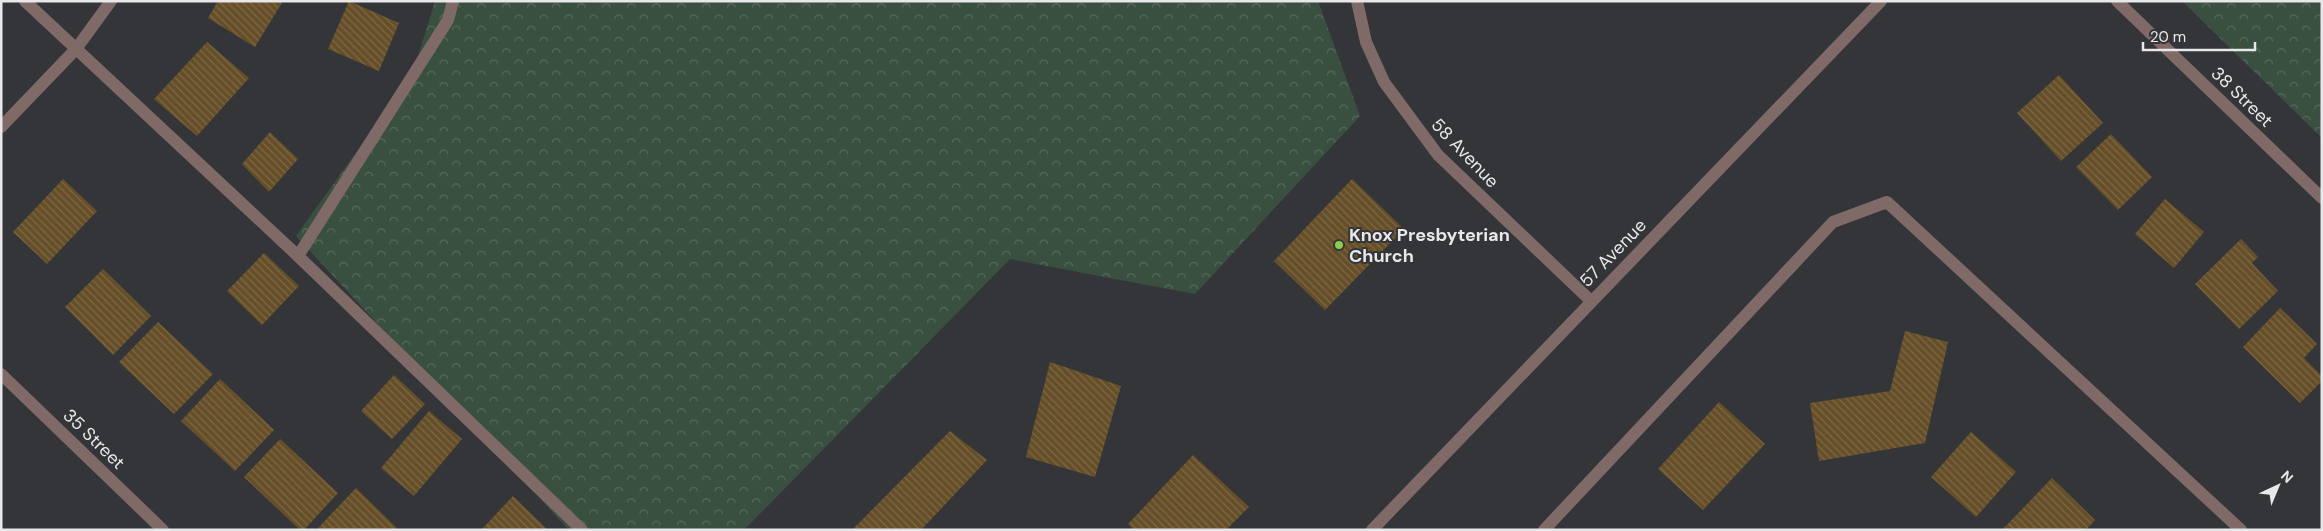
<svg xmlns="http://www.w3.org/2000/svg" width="2323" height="531" font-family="'DM Sans',sans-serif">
  <defs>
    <pattern id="park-crowns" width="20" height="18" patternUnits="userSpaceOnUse" patternTransform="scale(1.25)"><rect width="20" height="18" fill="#395041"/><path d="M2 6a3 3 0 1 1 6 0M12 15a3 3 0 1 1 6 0" fill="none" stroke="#56695d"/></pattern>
    <pattern id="building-back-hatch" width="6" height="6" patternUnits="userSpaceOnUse" patternTransform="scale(1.25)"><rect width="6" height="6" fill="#664f28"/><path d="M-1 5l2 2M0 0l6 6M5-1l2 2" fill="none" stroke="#7c6847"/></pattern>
  </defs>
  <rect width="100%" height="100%" fill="#343538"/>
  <g fill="url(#park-crowns)">
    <path d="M435 1H1318L1360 116 1195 294 1010 259 744 530H569L296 236 413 73Z"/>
    <path d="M2182 1H2322V138Z"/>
  </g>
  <g fill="url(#building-back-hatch)">
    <path d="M218 1H283L255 47 208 18Z"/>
    <path d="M349 1 399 23 379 71 328 49Z"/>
    <path d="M207 42 249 78 197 136 154 99Z"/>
    <path d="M2059 75 2103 123 2061 161 2017 113Z"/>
    <path d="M270 132 298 159 269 192 242 164Z"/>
    <path d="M2111 134 2152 177 2118 210 2076 167Z"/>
    <path d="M63 179 97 211 47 264 13 232Z"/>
    <path d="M1352 179 1404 229 1325 310 1274 261Z"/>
    <path d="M2165 199 2204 232 2174 268 2135 234Z"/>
    <path d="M2241 239 2258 257 2252 263 2278 291 2239 329 2195 284Z"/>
    <path d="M264 253 299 286 262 325 227 291Z"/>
    <path d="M103 269 151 316 113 355 65 307Z"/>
    <path d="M2280 308 2317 344 2304 358 2322 376V381L2300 403 2243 347Z"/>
    <path d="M158 322 213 374 174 414 119 362Z"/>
    <path d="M1905 331 1948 342 1925 443 1819 461 1810 403 1890 391Z"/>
    <path d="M1050 362 1121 386 1095 477 1026 457Z"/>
    <path d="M394 375 425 404 392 439 361 411Z"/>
    <path d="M220 379 274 430 235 471 181 421Z"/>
    <path d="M1719 402 1765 444 1703 510 1658 469Z"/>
    <path d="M429 411 462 439 414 496 381 468Z"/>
    <path d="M950 431 987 460 921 530H852Z"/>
    <path d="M1971 432 2016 472 1976 517 1931 477Z"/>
    <path d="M280 439 338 493 304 530H300L244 477Z"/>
    <path d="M1193 455 1249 507 1226 530H1134L1128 524Z"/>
    <path d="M2052 478 2095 520 2086 530H2002Z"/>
    <path d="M356 488 399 530H320L318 528Z"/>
    <path d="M513 496 548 530H481Z"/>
  </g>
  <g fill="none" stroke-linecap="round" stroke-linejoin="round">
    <g stroke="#806a68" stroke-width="12">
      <path d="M25 1 298 256 582 530"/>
      <path d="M298 256 448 20 453 1"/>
      <path d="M1544 530 1833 222 1887 202 2241 530"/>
    </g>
    <g stroke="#806a68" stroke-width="12">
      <path d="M1357 1 1366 42 1384 82 1438 155 1591 301"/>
      <path d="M2117 1 2322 198"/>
      <path d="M1 127 76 49 111 1"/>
      <path d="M1 374 163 530"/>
    </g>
    <path stroke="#806a68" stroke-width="12" d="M1372 530 1881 1"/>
  </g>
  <circle fill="#8ace47" stroke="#343538" stroke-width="2" cx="1339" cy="245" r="5"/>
  <g text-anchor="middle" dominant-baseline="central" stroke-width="4" stroke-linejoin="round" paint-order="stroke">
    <g font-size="18" fill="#e8e8ea" stroke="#343538">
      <text transform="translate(2242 97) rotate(44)">38 Street</text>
      <text transform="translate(1465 153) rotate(46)">58 Avenue</text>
      <text transform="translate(1613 253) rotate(-46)">57 Avenue</text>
      <text transform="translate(94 439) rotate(44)">35 Street</text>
    </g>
    <g font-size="18" font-weight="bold" fill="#e8e8ea" stroke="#343538" text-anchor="start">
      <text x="1349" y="235">Knox Presbyterian<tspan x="1349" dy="21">Church</tspan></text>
    </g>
  </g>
  <rect width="2323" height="531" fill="none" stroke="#e8e8ea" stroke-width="5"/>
  <g transform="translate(2278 486) rotate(44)" stroke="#343538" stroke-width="4" paint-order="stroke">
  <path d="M0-4L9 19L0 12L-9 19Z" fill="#e8e8ea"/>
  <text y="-8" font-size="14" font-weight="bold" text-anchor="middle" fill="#e8e8ea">N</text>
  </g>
  <path d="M2143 42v8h112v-8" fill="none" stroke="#e8e8ea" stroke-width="2.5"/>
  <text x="2150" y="42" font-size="15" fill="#e8e8ea" stroke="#343538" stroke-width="4" paint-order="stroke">20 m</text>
</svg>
